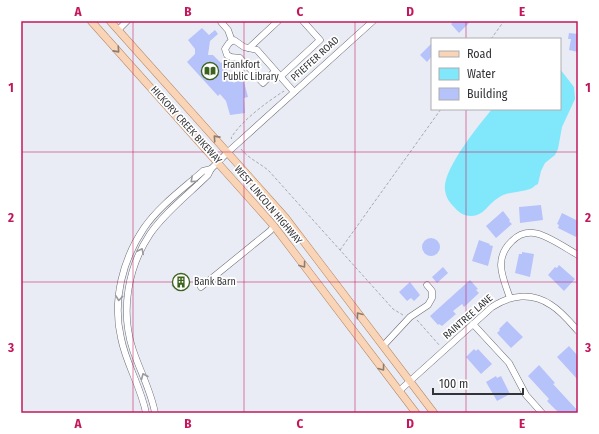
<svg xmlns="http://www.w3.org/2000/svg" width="599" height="434" font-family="'Fira Sans Condensed',sans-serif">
  <rect width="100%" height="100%" fill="#eaecf5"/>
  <path fill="#81e7fa" d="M560 69 574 87 575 99 562 127 558 149 555 155 545 163 541 171 538 184C535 185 533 188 530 189 520 193 507 191 498 198 488 204 484 216 471 216 465 216 459 213 455 208 450 203 446 198 445 190 442 170 479 125 492 109H560Z"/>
  <g fill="#b6c2fa">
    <path d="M454 21H471L459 33 451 24Z"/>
    <path d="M202 28 209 35 215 30 218 34 210 41 208 55H213L221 63V62L227 69 224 72 234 83 240 77 244 82 248 97 244 98 245 113 230 115 226 101 220 94 218 96 187 62 195 54V49L188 40Z"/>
    <path d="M569 33 578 34V52L569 50 571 39H568Z"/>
    <path d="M432 43V56L427 62 420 55Z"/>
    <path d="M541 205 543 220 520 223 519 207Z"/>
    <path d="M503 211 510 220 509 221 512 224 496 238 486 226Z"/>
    <path d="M562 213 578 221V232L576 237 558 228 559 225 557 224Z"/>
    <circle cx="431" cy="247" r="9"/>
    <path d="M479 240 490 244 489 245 493 246 488 266 472 261Z"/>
    <path d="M522 252 534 254 530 277 515 273 519 254H522Z"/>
    <path d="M559 265 575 279 564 291 548 275 555 267 557 268Z"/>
    <path d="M443 267 448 273 437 283 432 277Z"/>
    <path d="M185 273 190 280 177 291 171 285Z"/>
    <path d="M470 280 478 289 476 290 479 293 464 307 462 304 453 311 456 314 442 326 439 324 438 325 430 316Z"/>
    <path d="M410 282 420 295 414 301 411 298 407 301 399 292Z"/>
    <path d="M507 321 523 337 511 348 497 333 500 330 499 329Z"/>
    <path d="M569 346 578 356V380L557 357Z"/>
    <path d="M474 349 476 351 478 349 492 364 481 374 466 357Z"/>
    <path d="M539 365 555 383 553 384 578 411V413H559L547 401 549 399 528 376Z"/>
    <path d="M496 376 497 378 501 376 510 394 497 401 486 382Z"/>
  </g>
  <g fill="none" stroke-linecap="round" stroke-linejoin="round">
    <g stroke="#696b73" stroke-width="7">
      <g id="minor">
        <path d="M223 21 221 22 228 30 232 41"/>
        <path d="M118 30 127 21"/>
        <path d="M249 48 278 21"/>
        <path d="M275 71 263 83 240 58 231 57 227 55 225 49 229 43 234 40 244 47 257 50 294 92"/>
        <path d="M281 76 320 40 303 21"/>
        <path d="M211 169 228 152 373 21"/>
        <path d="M201 287 270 231 274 226"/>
        <path d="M510 298C503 278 493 259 512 241 518 235 526 232 534 233 546 234 567 249 578 255"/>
        <path d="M473 324 509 363 526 395 542 413"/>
        <path d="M383 346 410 317 428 305 432 298V291L427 285"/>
        <path d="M399 391 492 307C510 295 532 292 551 305 561 311 570 322 578 331"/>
        <path d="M146 413C141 387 126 364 121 338 112 300 123 259 144 228 159 206 184 188 203 171L211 169 208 175C190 193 165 212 150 234 128 267 120 311 133 350 140 371 151 391 155 413"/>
      </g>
    </g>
    <g stroke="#b28a6b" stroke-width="8">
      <g id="major">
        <path d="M91 21 274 226 416 413"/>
        <path d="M110 21 285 217 434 413"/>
      </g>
    </g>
    <g stroke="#a7a9b0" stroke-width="1" stroke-dasharray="3 2" stroke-linecap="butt">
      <path d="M491 39 504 21"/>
      <path d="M232 139 231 138C241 121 267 102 284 91"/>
      <path d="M241 149C249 159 260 163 269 171L393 309 403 315"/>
      <path d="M340 250 441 109"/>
      <path d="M417 320 440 346"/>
    </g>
    <use href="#minor" stroke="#fff" stroke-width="6"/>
    <use href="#major" stroke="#fad4b6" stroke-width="7"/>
  </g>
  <defs><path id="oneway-chevron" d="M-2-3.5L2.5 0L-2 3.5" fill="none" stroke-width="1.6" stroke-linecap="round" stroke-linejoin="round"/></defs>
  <g stroke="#8d7c71">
    <use href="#oneway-chevron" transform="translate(117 50) rotate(48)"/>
    <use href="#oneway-chevron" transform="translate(216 138) rotate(-132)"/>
    <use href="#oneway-chevron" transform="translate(303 265) rotate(53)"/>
    <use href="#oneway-chevron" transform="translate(359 315) rotate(-127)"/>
    <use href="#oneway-chevron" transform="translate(382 368) rotate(53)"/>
  </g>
  <g stroke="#999a9c">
    <use href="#oneway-chevron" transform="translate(193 180) rotate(138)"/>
    <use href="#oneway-chevron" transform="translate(141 251) rotate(-63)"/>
    <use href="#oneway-chevron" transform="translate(119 298) rotate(96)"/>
    <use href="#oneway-chevron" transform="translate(144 376) rotate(-113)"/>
  </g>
  <path fill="none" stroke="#c2185b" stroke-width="1" stroke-opacity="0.55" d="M133 21V413M244 21V413M355 21V413M466 21V39M466 109V413M21 152H578M21 282H578"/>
  <defs>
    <g id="library-ring" transform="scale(0.9)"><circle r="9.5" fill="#fff" stroke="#3c631d" stroke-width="1.5"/><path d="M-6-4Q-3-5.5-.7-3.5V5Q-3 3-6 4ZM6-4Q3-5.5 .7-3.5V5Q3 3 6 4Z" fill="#3c631d"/></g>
    <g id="building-ring" transform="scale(0.9)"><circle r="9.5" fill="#fff" stroke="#3c631d" stroke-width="1.5"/><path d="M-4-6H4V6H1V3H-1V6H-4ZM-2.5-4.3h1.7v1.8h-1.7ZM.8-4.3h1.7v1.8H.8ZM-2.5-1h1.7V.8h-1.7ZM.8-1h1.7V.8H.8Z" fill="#3c631d"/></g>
  </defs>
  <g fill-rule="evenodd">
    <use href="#library-ring" x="210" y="71"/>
    <use href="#building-ring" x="181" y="282"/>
  </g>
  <g text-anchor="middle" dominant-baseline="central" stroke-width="3.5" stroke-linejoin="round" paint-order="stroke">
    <g font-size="10" fill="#333438" stroke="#fff">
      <text transform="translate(315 59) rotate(-42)">PFIEFFER ROAD</text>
      <text transform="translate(186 125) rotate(48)">HICKORY CREEK BIKEWAY</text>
      <text transform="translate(268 205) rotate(50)">WEST LINCOLN HIGHWAY</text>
      <text transform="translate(468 317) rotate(-41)">RAINTREE LANE</text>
    </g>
    <g font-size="10" fill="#333438" stroke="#fff" text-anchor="start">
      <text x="223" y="65">Frankfort<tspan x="223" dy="12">Public Library</tspan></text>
      <text x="194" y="282">Bank Barn</text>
    </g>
  </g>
  <rect width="599" height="434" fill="none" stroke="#ffffff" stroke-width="44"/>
  <rect x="431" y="38" width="130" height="72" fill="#ffffff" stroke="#adaeaf"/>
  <rect x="439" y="51" width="20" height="6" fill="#fad4b6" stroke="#adaeaf"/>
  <text x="467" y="58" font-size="12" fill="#333438">Road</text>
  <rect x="439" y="68" width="20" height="12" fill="#81e7fa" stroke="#adaeaf"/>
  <text x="467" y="78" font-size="12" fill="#333438">Water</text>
  <rect x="439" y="88" width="20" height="12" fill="#b6c2fa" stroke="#adaeaf"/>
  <text x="467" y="98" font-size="12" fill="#333438">Building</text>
  <path d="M433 388v6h90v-6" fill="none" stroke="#333438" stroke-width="2"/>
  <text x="439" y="388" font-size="12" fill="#333438" stroke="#ffffff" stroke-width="3" paint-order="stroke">100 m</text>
  <rect x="22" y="22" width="555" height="390" fill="none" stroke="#c2185b" stroke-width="1.5"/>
  <g font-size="13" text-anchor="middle" font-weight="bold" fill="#c2185b">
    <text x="78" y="16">A</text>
    <text x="188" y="16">B</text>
    <text x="300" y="16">C</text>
    <text x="410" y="16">D</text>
    <text x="522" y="16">E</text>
    <text x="11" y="92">1</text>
    <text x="588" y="92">1</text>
    <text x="11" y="222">2</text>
    <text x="588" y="222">2</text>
    <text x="11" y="352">3</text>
    <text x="588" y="352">3</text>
    <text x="78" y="428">A</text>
    <text x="188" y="428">B</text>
    <text x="300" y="428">C</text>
    <text x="410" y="428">D</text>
    <text x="522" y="428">E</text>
  </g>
</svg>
